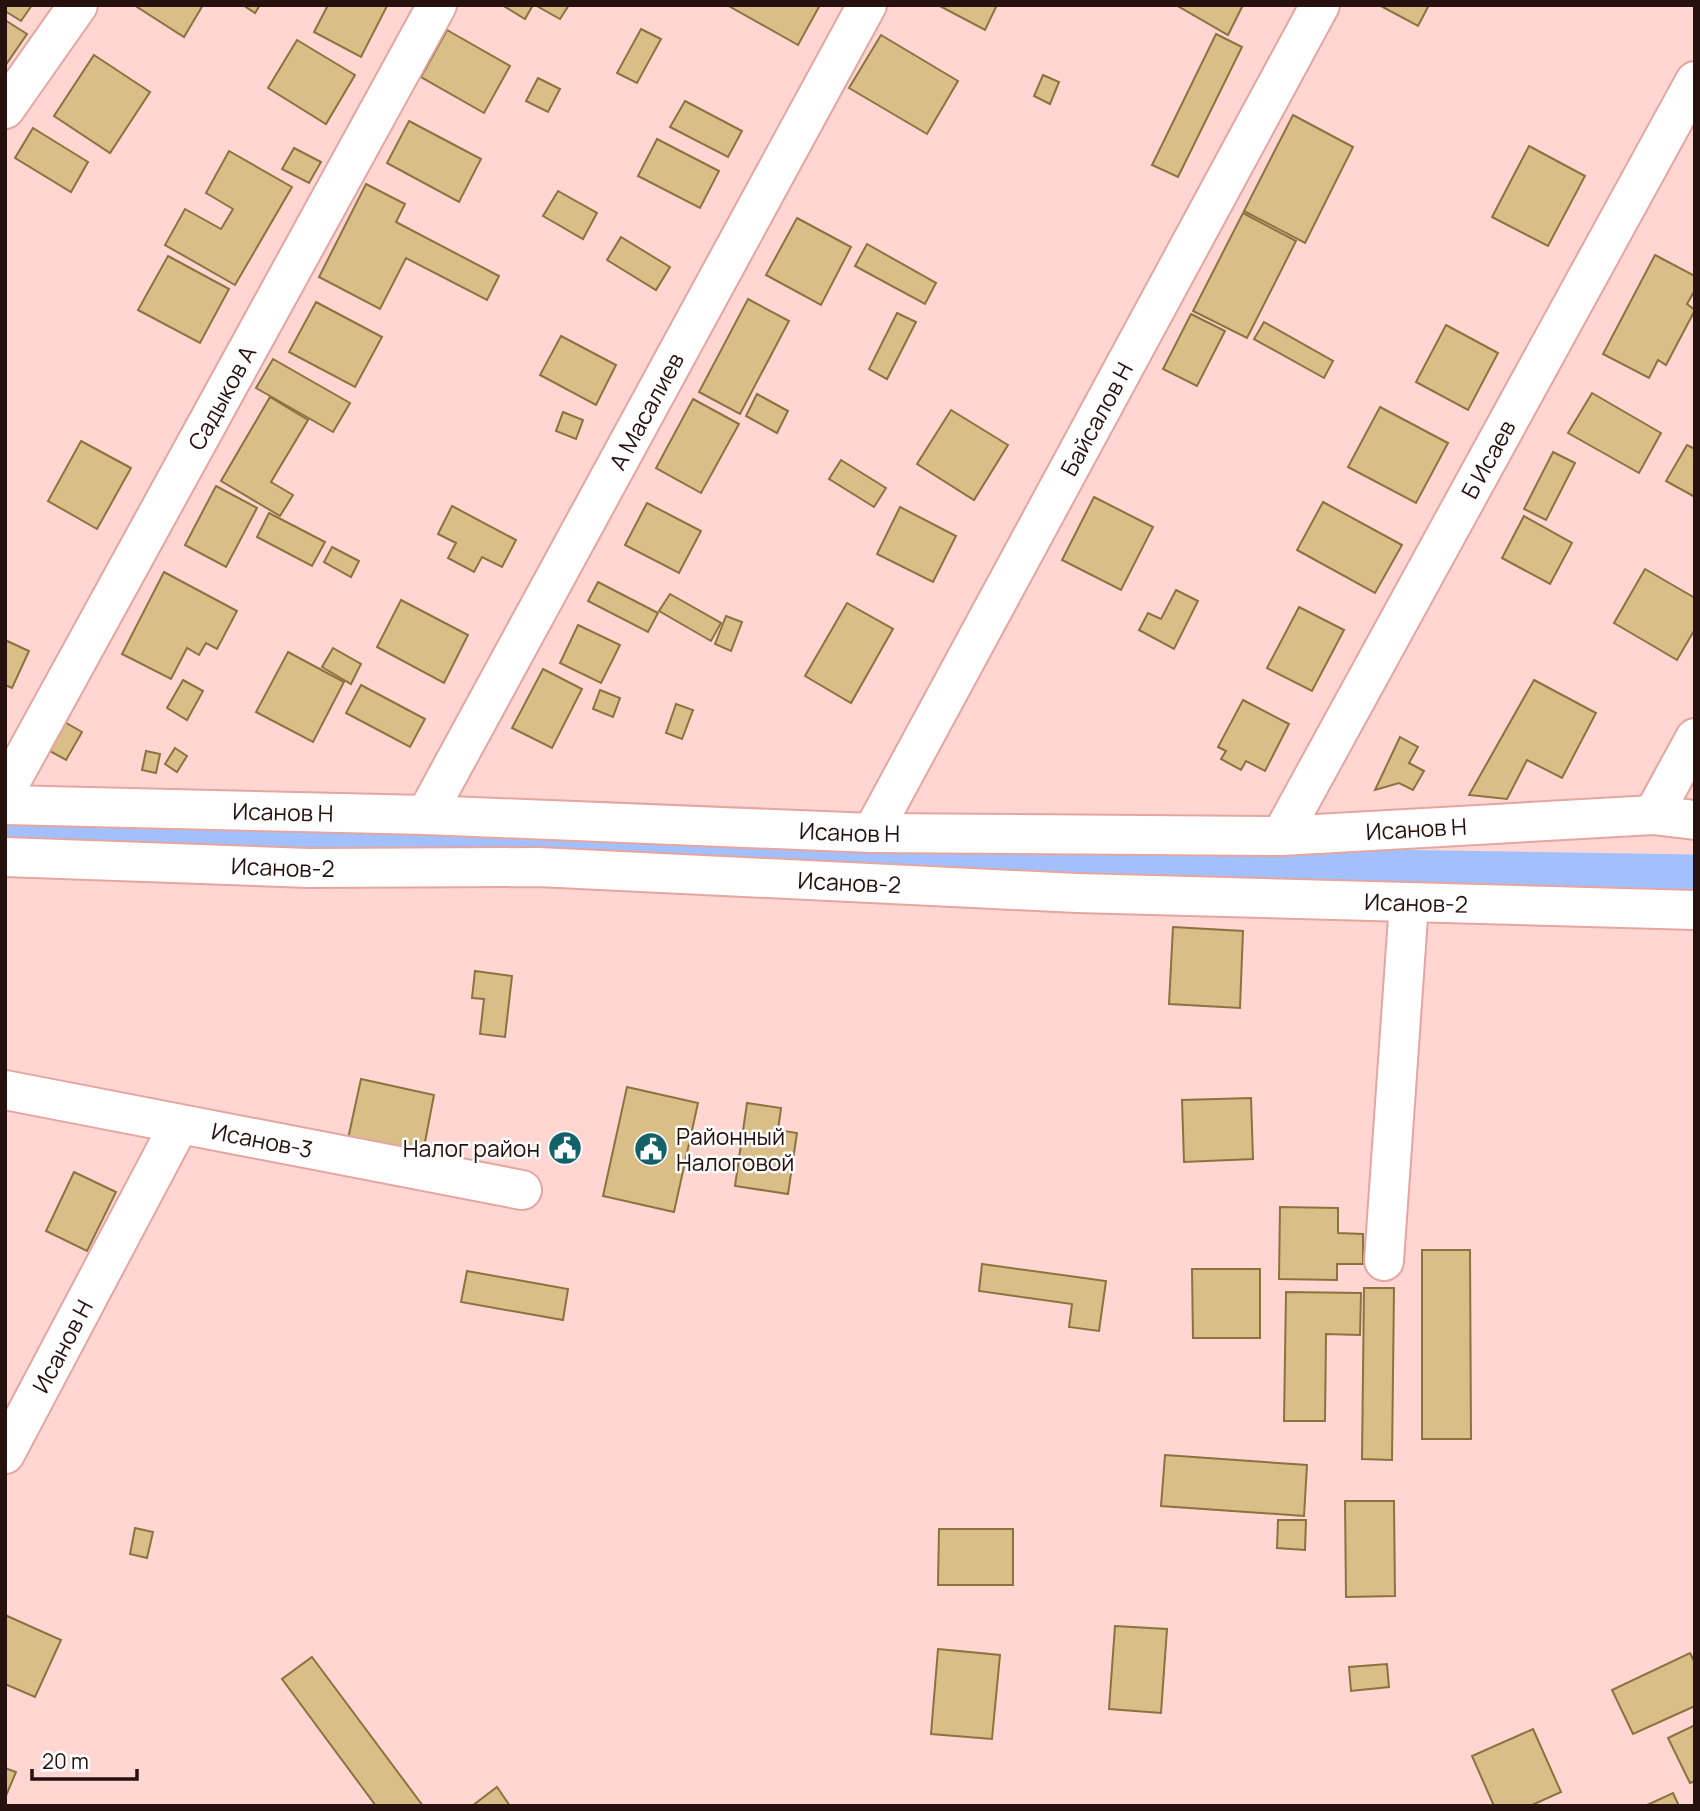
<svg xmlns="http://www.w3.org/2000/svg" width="1700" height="1811" font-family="Manrope,sans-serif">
  <rect width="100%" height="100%" fill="#ffd6d2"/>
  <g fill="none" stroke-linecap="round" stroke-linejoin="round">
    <path stroke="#a3c0fe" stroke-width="37" d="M5 826 538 848 1186 865 1695 873"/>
  </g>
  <g fill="#d9be88" stroke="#8b733f" stroke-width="2">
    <path d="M5 5H32L21 21 5 11Z"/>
    <path d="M134 5H203L184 37Z"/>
    <path d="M243 5H260L255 13Z"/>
    <path d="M328 5 387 6 361 57 314 32Z"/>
    <path d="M502 5H533L525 19Z"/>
    <path d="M535 5H569L560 19Z"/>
    <path d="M727 5H820L798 45Z"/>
    <path d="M938 5H997L985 30Z"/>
    <path d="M1176 5H1243L1228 35Z"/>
    <path d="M1379 5H1429L1418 26Z"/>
    <path d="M5 20 27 34 5 66Z"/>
    <path d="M641 29 661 39 637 83 617 73Z"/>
    <path d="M447 30 510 66 484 113 421 77Z"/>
    <path d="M1216 34 1242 47 1178 177 1152 165Z"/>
    <path d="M881 35 958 81 927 134 849 88Z"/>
    <path d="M297 40 355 75 326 124 268 88Z"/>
    <path d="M94 55 150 92 110 153 54 116Z"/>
    <path d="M1043 75 1059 82 1050 104 1034 96Z"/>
    <path d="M538 78 560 89 548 112 526 101Z"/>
    <path d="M685 101 742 131 728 157 670 127Z"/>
    <path d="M1293 115 1353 147 1305 243 1244 211Z"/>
    <path d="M409 121 481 159 459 202 387 163Z"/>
    <path d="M33 128 88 162 71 192 15 158Z"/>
    <path d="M657 139 719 171 700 208 638 176Z"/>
    <path d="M1529 146 1585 176 1548 246 1492 217Z"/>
    <path d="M294 148 321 162 309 183 282 169Z"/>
    <path d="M229 151 292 187 235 285 165 245 185 209 221 229 233 209 206 193Z"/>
    <path d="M366 184 405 204 396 222 499 276 487 300 406 258 380 309 319 277Z"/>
    <path d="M558 191 597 213 583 239 543 216Z"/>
    <path d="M1243 213 1296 241 1247 338 1193 311Z"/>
    <path d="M797 218 851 247 821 305 766 275Z"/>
    <path d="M621 237 670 267 656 290 607 260Z"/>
    <path d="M867 244 936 283 925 304 855 266Z"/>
    <path d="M1655 255 1695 276V290L1687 304 1695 310 1666 365 1658 360 1649 378 1603 354Z"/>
    <path d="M168 256 229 289 200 343 138 310Z"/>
    <path d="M748 299 789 321 740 414 699 392Z"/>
    <path d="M316 302 382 337 355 387 289 352Z"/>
    <path d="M897 313 916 322 887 379 869 369Z"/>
    <path d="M1191 314 1225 331 1197 386 1163 369Z"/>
    <path d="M1264 322 1333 361 1324 378 1254 339Z"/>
    <path d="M1446 325 1498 353 1468 410 1416 382Z"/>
    <path d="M561 336 616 365 596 405 540 375Z"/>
    <path d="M273 359 350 403 333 432 256 388Z"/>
    <path d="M1592 393 1661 433 1639 473 1568 433Z"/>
    <path d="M757 394 788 411 777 433 746 416Z"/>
    <path d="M270 397 308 420 271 482 293 495 280 516 221 481Z"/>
    <path d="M693 399 739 424 701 493 656 468Z"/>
    <path d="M1380 407 1448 443 1416 503 1348 467Z"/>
    <path d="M951 410 1008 445 974 500 917 464Z"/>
    <path d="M563 412 583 420 576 439 556 431Z"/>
    <path d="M81 441 131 468 97 529 48 501Z"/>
    <path d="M1687 445 1695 449V497L1666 481Z"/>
    <path d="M1553 452 1575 463 1546 520 1524 509Z"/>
    <path d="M841 460 886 488 874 507 829 479Z"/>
    <path d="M216 486 257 508 226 567 185 545Z"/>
    <path d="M1094 497 1153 527 1121 590 1062 560Z"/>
    <path d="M1323 502 1402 545 1375 593 1297 550Z"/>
    <path d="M647 503 701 531 679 573 625 545Z"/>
    <path d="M452 506 516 540 502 567 482 557 474 572 448 558 456 543 438 534Z"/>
    <path d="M900 507 956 536 933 582 877 554Z"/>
    <path d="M269 513 325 542 312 566 257 537Z"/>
    <path d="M1524 516 1572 543 1550 584 1502 558Z"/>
    <path d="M332 547 359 561 351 577 324 562Z"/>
    <path d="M1645 569 1695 598V629L1677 660 1614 623Z"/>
    <path d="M164 572 237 611 217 649 206 643 199 655 187 648 171 679 122 654Z"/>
    <path d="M598 582 658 613 648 632 588 601Z"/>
    <path d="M1176 590 1198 601 1174 649 1139 630 1148 613 1161 619Z"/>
    <path d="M670 594 721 623 711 641 659 611Z"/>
    <path d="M401 600 468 635 444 683 377 647Z"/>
    <path d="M847 603 893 629 851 703 805 676Z"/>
    <path d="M1299 607 1344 630 1312 691 1267 668Z"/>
    <path d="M726 616 742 622 731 651 715 644Z"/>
    <path d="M578 625 620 645 601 683 560 663Z"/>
    <path d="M5 640 29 651 12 688 5 685Z"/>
    <path d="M333 648 361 664 351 684 322 667Z"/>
    <path d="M288 652 344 682 313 742 256 712Z"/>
    <path d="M543 669 582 689 552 748 512 728Z"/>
    <path d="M183 680 203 691 187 720 167 708Z"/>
    <path d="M1534 680 1596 713 1562 778 1527 760 1507 799 1469 795Z"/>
    <path d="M361 685 425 719 410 747 346 713Z"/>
    <path d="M600 690 620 698 613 717 593 709Z"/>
    <path d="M1243 700 1289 724 1265 771 1246 761 1241 770 1221 759 1226 751 1218 747Z"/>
    <path d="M676 704 693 710 682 739 666 733Z"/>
    <path d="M63 721 82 732 66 760 46 749Z"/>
    <path d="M1400 737 1418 747 1409 763 1424 771 1413 790 1399 783 1375 790Z"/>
    <path d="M175 748 187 756 177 772 165 764Z"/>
    <path d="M146 751 160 754 156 773 142 770Z"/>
    <path d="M1173 927 1243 931 1240 1008 1169 1004Z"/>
    <path d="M475 971 512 976 505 1037 480 1034 484 999 472 998Z"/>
    <path d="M361 1079 434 1095 421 1163 346 1148Z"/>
    <path d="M627 1087 698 1103 674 1212 603 1196Z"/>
    <path d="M1251 1098 1253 1159 1184 1162 1182 1100Z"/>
    <path d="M747 1103 781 1108 778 1130 797 1133 788 1194 735 1186Z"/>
    <path d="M74 1172 116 1192 87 1251 46 1231Z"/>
    <path d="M1280 1207 1338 1208V1233L1363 1234V1264H1337V1280L1279 1279Z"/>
    <path d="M1422 1250H1470L1471 1439H1422Z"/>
    <path d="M982 1264 1106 1281 1099 1331 1069 1327 1072 1304 979 1291Z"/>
    <path d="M1192 1269H1260V1338H1193Z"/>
    <path d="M467 1271 568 1289 563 1320 461 1302Z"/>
    <path d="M1364 1288H1394L1392 1460 1362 1459Z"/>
    <path d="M1286 1292 1361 1293 1360 1335 1326 1334 1325 1421H1284Z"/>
    <path d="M1165 1455 1307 1465 1304 1516 1161 1506Z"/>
    <path d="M1345 1501H1394L1395 1596 1346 1597Z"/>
    <path d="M1278 1520H1306L1305 1550 1277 1548Z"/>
    <path d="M135 1528 153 1532 147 1558 130 1554Z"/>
    <path d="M939 1529H1013V1585H938Z"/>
    <path d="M5 1615 61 1640 35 1697 5 1684Z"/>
    <path d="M1115 1626 1167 1629 1161 1713 1109 1709Z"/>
    <path d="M938 1649 1000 1655 992 1739 931 1734Z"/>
    <path d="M1690 1653 1695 1663V1706L1633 1734 1612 1690Z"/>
    <path d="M312 1657 423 1806H376L282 1679Z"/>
    <path d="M1387 1664 1389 1687 1351 1691 1349 1667Z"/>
    <path d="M1695 1725V1781L1690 1783 1668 1738Z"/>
    <path d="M1533 1729 1561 1792 1530 1806H1494L1472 1756Z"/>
    <path d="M5 1768 16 1772 5 1798Z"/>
    <path d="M497 1787 510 1806H472Z"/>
    <path d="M1673 1793 1679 1806H1645Z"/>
  </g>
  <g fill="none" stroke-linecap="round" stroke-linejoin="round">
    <g stroke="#e5a5a0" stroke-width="42">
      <g id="street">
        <path d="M5 109 78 5"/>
        <path id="s1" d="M5 792 437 5"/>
        <path id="s2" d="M5 805 426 815 872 833 1281 836 1653 815 1695 820"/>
        <path id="s3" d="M426 815 867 5"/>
        <path d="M1653 815 1695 738"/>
        <path id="s4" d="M872 833 1320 5"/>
        <path id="s5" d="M1281 836 1695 81"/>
        <path id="s6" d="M5 857 309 868 538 867 1077 893 1695 910"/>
        <path id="s7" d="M5 1090 522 1190"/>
        <path d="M1384 1261 1409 903"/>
        <path id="s8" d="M5 1454 179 1125"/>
      </g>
    </g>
    <use href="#street" stroke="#fff" stroke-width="38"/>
  </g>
  <defs>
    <g id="civic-disc" transform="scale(1.75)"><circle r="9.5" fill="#13626a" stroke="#fff"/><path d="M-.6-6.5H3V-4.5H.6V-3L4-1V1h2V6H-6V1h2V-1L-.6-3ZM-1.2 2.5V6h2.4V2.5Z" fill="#fff"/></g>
  </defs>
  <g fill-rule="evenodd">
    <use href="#civic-disc" x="565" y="1148"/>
    <use href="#civic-disc" x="651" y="1149"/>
  </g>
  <g text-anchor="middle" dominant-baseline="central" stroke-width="5" stroke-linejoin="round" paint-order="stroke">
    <g font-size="23" fill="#27110f" stroke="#fff">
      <text stroke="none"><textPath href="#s1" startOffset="450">Садыков А</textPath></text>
      <text stroke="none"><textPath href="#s3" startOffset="460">А Масалиев</textPath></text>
      <text stroke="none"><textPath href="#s4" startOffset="471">Байсалов Н</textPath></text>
      <text stroke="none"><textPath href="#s5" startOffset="430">Б Исаев</textPath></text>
      <text stroke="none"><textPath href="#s2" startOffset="278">Исанов Н</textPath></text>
      <text stroke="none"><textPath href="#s2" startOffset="1412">Исанов Н</textPath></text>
      <text stroke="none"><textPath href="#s2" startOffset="845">Исанов Н</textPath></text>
      <text stroke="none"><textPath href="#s6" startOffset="278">Исанов-2</textPath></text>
      <text stroke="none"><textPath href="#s6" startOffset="845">Исанов-2</textPath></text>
      <text stroke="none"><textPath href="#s6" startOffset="1412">Исанов-2</textPath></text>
      <text stroke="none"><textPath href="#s7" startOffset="262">Исанов-3</textPath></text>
      <text stroke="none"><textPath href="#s8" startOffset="122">Исанов Н</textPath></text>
    </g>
    <g font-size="23" fill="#27110f" stroke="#fff" text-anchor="start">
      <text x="676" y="1136">Районный<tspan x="676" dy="26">Налоговой</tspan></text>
      <text x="540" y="1148" text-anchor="end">Налог район</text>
    </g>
  </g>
  <rect width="1700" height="1811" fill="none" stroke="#27110f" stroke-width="14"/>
  <path d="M32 1769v10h105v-10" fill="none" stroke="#27110f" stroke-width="3.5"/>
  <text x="42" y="1769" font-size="21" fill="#27110f" stroke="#ffffff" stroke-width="5" paint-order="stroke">20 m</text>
</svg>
